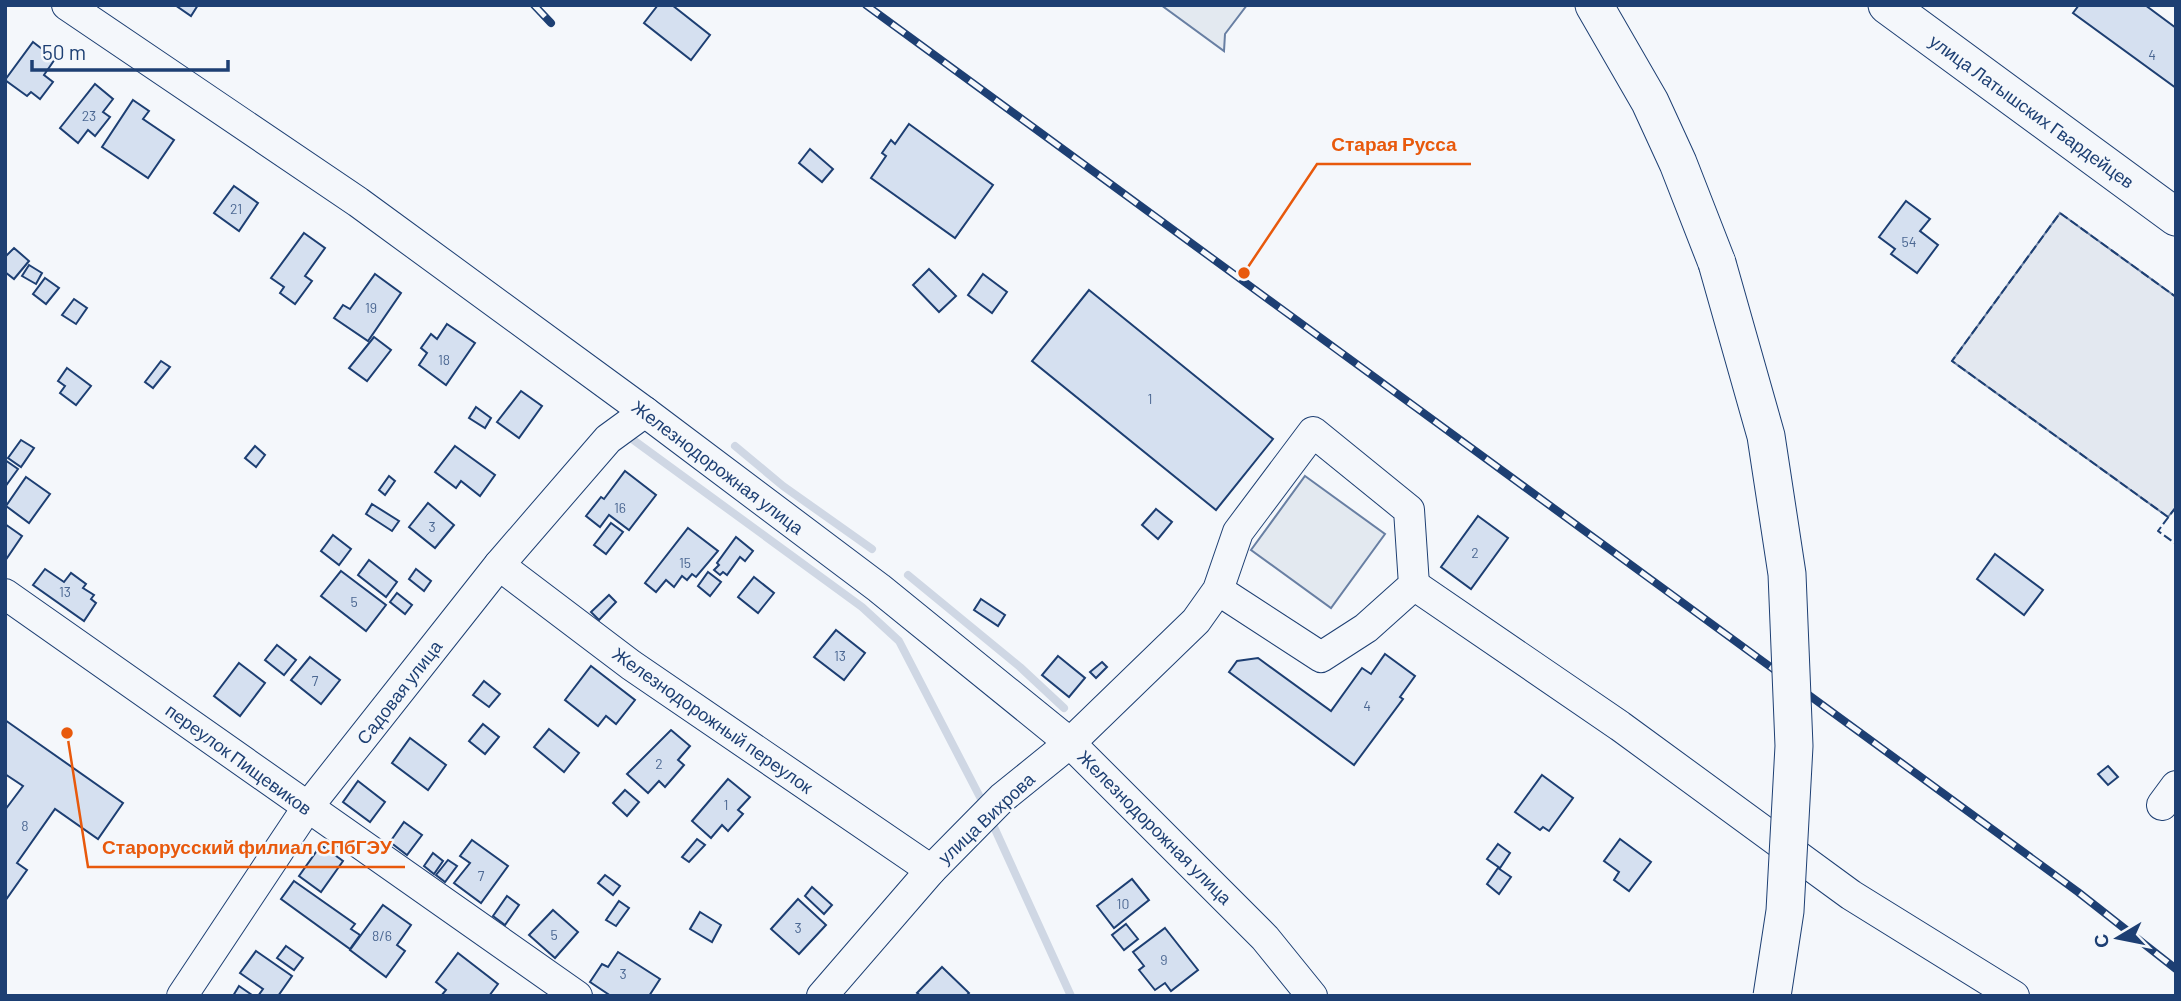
<svg xmlns="http://www.w3.org/2000/svg" width="2181" height="1001" font-family="Barlow,sans-serif">
  <rect width="100%" height="100%" fill="#f4f7fb"/>
  <g fill="#e3e9f0" stroke="#687fa3" stroke-width="2">
    <path d="M1161 5H1247L1225 34 1224 51Z"/>
    <path d="M1305 476 1385 534 1331 608 1251 550Z"/>
  </g>
  <path fill="#e3e8f0" stroke="#687fa3" stroke-width="2" d="M2060 213 2176 297V507L2168 517 1952 361Z"/>
  <g fill="none" stroke-linecap="round" stroke-linejoin="round">
    <g stroke="#cfd7e4" stroke-width="8">
      <path d="M632 439 862 607 899 641 981 799"/>
      <path d="M735 446 783 486 872 549"/>
      <path d="M908 575 1020 667 1064 708"/>
      <path d="M994 827 1071 996"/>
    </g>
  </g>
  <g fill="#d5e0f0" stroke="#1d3f73" stroke-width="2">
    <path d="M175 5H198L191 16Z"/>
    <path d="M658 5H672L710 35 691 60 644 23Z"/>
    <path d="M2079 5H2145L2176 28V88L2073 13Z"/>
    <path d="M33 42 55 59 44 75 53 82 40 99 31 92 27 96 5 80Z"/>
    <path d="M95 84 113 99 103 112 110 117 95 136 88 130 78 143 60 128Z"/>
    <path d="M133 100 149 111 143 119 174 140 148 178 102 147Z"/>
    <path d="M909 124 993 185 955 238 871 178 886 156 882 153 891 140 895 144Z"/>
    <path d="M810 149 833 169 822 182 799 163Z"/>
    <path d="M234 186 258 203 239 231 214 213Z"/>
    <path d="M1906 201 1930 219 1920 231 1938 245 1917 273 1891 254 1895 249 1879 237Z"/>
    <path d="M304 233 325 248 305 276 312 281 295 304 280 293 284 287 271 278Z"/>
    <path d="M14 248 29 261 14 279 5 272V257Z"/>
    <path d="M29 265 42 273 36 284 22 276Z"/>
    <path d="M929 269 956 296 939 312 913 285Z"/>
    <path d="M375 274 401 293 368 341 334 318 343 305 350 309Z"/>
    <path d="M983 274 1007 292 992 313 968 295Z"/>
    <path d="M45 278 59 288 46 304 33 294Z"/>
    <path d="M1089 290 1273 439 1216 510 1032 361Z"/>
    <path d="M74 299 87 308 76 324 62 315Z"/>
    <path d="M447 324 475 343 446 385 419 365 427 353 421 348 431 334 437 339Z"/>
    <path d="M374 337 391 350 367 381 349 368Z"/>
    <path d="M161 361 170 367 153 388 145 382Z"/>
    <path d="M67 368 91 386 76 405 60 393 65 386 58 381Z"/>
    <path d="M521 391 542 406 519 438 497 422Z"/>
    <path d="M476 407 491 418 485 428 469 418Z"/>
    <path d="M21 440 34 448 21 467 8 458Z"/>
    <path d="M255 446 265 455 256 467 245 458Z"/>
    <path d="M455 446 495 475 480 496 461 481 456 488 435 472Z"/>
    <path d="M5 460 18 469 5 487Z"/>
    <path d="M625 471 656 495 629 530 609 515 600 527 586 516 601 497 604 499Z"/>
    <path d="M389 476 395 481 385 495 379 490Z"/>
    <path d="M26 477 50 494 29 523 6 506Z"/>
    <path d="M428 503 454 525 435 548 409 527Z"/>
    <path d="M372 504 399 521 392 531 366 514Z"/>
    <path d="M1156 509 1172 522 1158 539 1142 525Z"/>
    <path d="M1478 516 1508 538 1471 589 1441 567Z"/>
    <path d="M611 523 623 532 606 554 594 545Z"/>
    <path d="M5 524 22 536 5 561Z"/>
    <path d="M688 528 718 551 696 577 692 574 687 580 682 576 674 587 666 580 656 592 645 583Z"/>
    <path d="M333 535 351 549 339 565 321 551Z"/>
    <path d="M736 537 753 551 745 561 740 557 727 575 723 572 720 575 714 570 719 565 717 563Z"/>
    <path d="M1995 554 2043 590 2024 615 1977 579Z"/>
    <path d="M369 560 397 582 386 597 358 575Z"/>
    <path d="M45 569 64 582 71 573 86 584 83 588 94 595 91 599 96 603 84 621 33 585Z"/>
    <path d="M416 569 431 581 424 591 409 579Z"/>
    <path d="M341 571 386 605 366 631 321 596Z"/>
    <path d="M708 572 721 582 710 596 698 586Z"/>
    <path d="M754 577 774 593 758 613 738 597Z"/>
    <path d="M397 593 412 605 405 614 390 602Z"/>
    <path d="M609 595 616 602 599 620 591 612Z"/>
    <path d="M981 599 1005 615 998 626 974 610Z"/>
    <path d="M836 630 865 653 844 680 814 657Z"/>
    <path d="M277 645 296 660 284 675 265 660Z"/>
    <path d="M1385 654 1415 676 1400 697 1403 699 1354 765 1229 672 1237 661 1258 658 1331 711 1362 668 1371 674Z"/>
    <path d="M1058 656 1085 678 1069 697 1042 675Z"/>
    <path d="M310 657 340 680 321 704 291 680Z"/>
    <path d="M1102 662 1107 667 1096 678 1090 672Z"/>
    <path d="M239 663 265 683 240 716 214 696Z"/>
    <path d="M591 666 635 700 616 724 606 716 598 726 565 700Z"/>
    <path d="M484 681 500 694 489 707 473 695Z"/>
    <path d="M5 720 123 803 98 839 55 809 17 863 27 870 5 901V810L23 786 5 774Z"/>
    <path d="M483 724 499 737 485 754 469 741Z"/>
    <path d="M549 729 579 753 564 772 534 747Z"/>
    <path d="M671 730 690 746 678 760 684 765 665 787 659 781 648 793 627 774Z"/>
    <path d="M410 738 446 765 428 790 392 763Z"/>
    <path d="M2108 766 2118 777 2108 785 2098 774Z"/>
    <path d="M1542 775 1573 798 1549 831 1543 827 1540 830 1515 812Z"/>
    <path d="M728 779 750 797 738 810 743 814 728 831 722 825 711 838 692 821Z"/>
    <path d="M358 781 385 802 370 822 343 802Z"/>
    <path d="M625 790 639 802 627 816 613 803Z"/>
    <path d="M404 822 422 835 407 855 390 842Z"/>
    <path d="M697 839 705 845 689 862 682 857Z"/>
    <path d="M1620 839 1651 862 1629 891 1614 880 1619 872 1604 861Z"/>
    <path d="M472 840 508 866 481 903 454 883 470 863 460 856Z"/>
    <path d="M1498 844 1510 853 1500 868 1487 859Z"/>
    <path d="M321 845 343 861 321 892 299 876Z"/>
    <path d="M433 853 443 861 434 874 424 866Z"/>
    <path d="M448 860 457 866 445 882 436 875Z"/>
    <path d="M1498 868 1511 877 1499 894 1487 884Z"/>
    <path d="M605 875 620 886 613 895 598 883Z"/>
    <path d="M1132 879 1149 900 1114 928 1097 906Z"/>
    <path d="M294 881 355 924 351 929 360 935 350 949 281 899Z"/>
    <path d="M812 887 832 905 824 914 805 896Z"/>
    <path d="M507 896 519 905 505 925 493 916Z"/>
    <path d="M798 899 826 925 799 954 771 929Z"/>
    <path d="M619 901 629 908 616 926 606 920Z"/>
    <path d="M383 905 411 925 397 945 405 951 386 977 350 950Z"/>
    <path d="M553 910 578 932 555 958 529 935Z"/>
    <path d="M700 912 721 925 712 942 690 929Z"/>
    <path d="M1126 924 1138 939 1124 950 1112 935Z"/>
    <path d="M1165 928 1198 970 1171 991 1165 983 1155 990 1139 970 1144 966 1133 952Z"/>
    <path d="M286 946 303 958 294 970 277 958Z"/>
    <path d="M256 951 292 976 278 996H258L263 989 240 973Z"/>
    <path d="M618 952 660 979 649 996H611L590 982 602 964 608 967Z"/>
    <path d="M458 953 498 984 489 996H441L446 990 436 982Z"/>
    <path d="M942 967 969 993 966 996H921L917 993Z"/>
    <path d="M239 986 252 995V996H233Z"/>
  </g>
  <g fill="none" stroke-linecap="round" stroke-linejoin="round">
    <g stroke="#1d3f73" stroke-width="32">
      <g id="minor">
        <path d="M67 5 358 202 645 412 879 588 1070 743 1265 938 1312 996"/>
        <path d="M499 565 631 665 931 870"/>
        <path d="M1414 585 1620 726 1851 895 2014 996"/>
        <path d="M5 594 577 996"/>
        <path d="M2162 805 2176 786"/>
        <path d="M182 996 307 808 499 565 608 439 645 412"/>
        <path d="M822 996 931 870 1002 798 1070 743 1196 621 1218 590 1238 532 1313 432 1409 510 1414 585 1366 628 1321 657 1218 590"/>
      </g>
    </g>
    <g stroke="#1d3f73" stroke-width="39">
      <g id="major">
        <path d="M1594 5 1650 102 1678 163 1717 263"/>
        <path d="M1887 5 2176 217"/>
      </g>
    </g>
    <use href="#minor" stroke="#f4f7fb" stroke-width="30"/>
    <use href="#major" stroke="#f4f7fb" stroke-width="37"/>
    <g stroke="#1d3f73" stroke-width="8">
      <g id="rail">
        <path d="M534 5 551 23"/>
        <path d="M866 5 2078 892 2176 969"/>
      </g>
    </g>
    <use href="#rail" stroke="#f4f7fb" stroke-width="5" stroke-dasharray="16" stroke-linecap="butt"/>
    <g stroke="#1d3f73" stroke-width="39" stroke-linecap="butt">
      <path id="major-bridge" d="M1717 263 1766 436 1787 574 1794 746 1785 911 1772 996"/>
    </g>
    <use href="#major-bridge" stroke="#f4f7fb" stroke-width="37"/>
    <g stroke="#1d3f73" stroke-width="2" stroke-dasharray="9 3.5" stroke-linecap="butt">
      <path d="M2176 507 2158 531 2176 544"/>
      <path d="M2168 517 1952 361 2060 213 2176 297"/>
    </g>
  </g>
  <g text-anchor="middle" dominant-baseline="central" stroke-width="5" stroke-linejoin="round" paint-order="stroke">
    <g font-size="14" fill="#4b6792">
      <text x="2152" y="54">4</text>
      <text x="89" y="115">23</text>
      <text x="236" y="208">21</text>
      <text x="1909" y="241">54</text>
      <text x="371" y="307">19</text>
      <text x="444" y="359">18</text>
      <text x="1150" y="398">1</text>
      <text x="620" y="507">16</text>
      <text x="432" y="526">3</text>
      <text x="1475" y="552">2</text>
      <text x="685" y="562">15</text>
      <text x="65" y="591">13</text>
      <text x="354" y="601">5</text>
      <text x="840" y="655">13</text>
      <text x="315" y="680">7</text>
      <text x="1367" y="705">4</text>
      <text x="659" y="763">2</text>
      <text x="726" y="804">1</text>
      <text x="25" y="825">8</text>
      <text x="481" y="875">7</text>
      <text x="1123" y="903">10</text>
      <text x="798" y="927">3</text>
      <text x="554" y="934">5</text>
      <text x="382" y="935">8/6</text>
      <text x="1164" y="959">9</text>
      <text x="623" y="973">3</text>
    </g>
    <g font-size="18" fill="#1d3f73" stroke="#f4f7fb">
      <text transform="translate(2032 111) rotate(36)">улица Латышских Гвардейцев</text>
      <text transform="translate(718 467) rotate(37)">Железнодорожная улица</text>
      <text transform="translate(399 692) rotate(-52)">Садовая улица</text>
      <text transform="translate(713 720) rotate(35)">Железнодорожный переулок</text>
      <text transform="translate(239 759) rotate(36)">переулок Пищевиков</text>
      <text transform="translate(986 818) rotate(-43)">улица Вихрова</text>
      <text transform="translate(1155 827) rotate(45)">Железнодорожная улица</text>
    </g>
  </g>
  <path fill="none" stroke="#e8590c" stroke-width="2.5" d="M1244 273L1317 164H1471M67 733L88 867H405"/>
  <g fill="#e8590c" stroke="#f4f7fb" stroke-width="2.5">
    <circle cx="1244" cy="273" r="7"/>
    <circle cx="67" cy="733" r="7"/>
  </g>
  <g font-size="19" text-anchor="middle" font-weight="bold" fill="#e8590c" stroke="#f4f7fb" stroke-width="5" stroke-linejoin="round" paint-order="stroke">
    <text x="1394" y="151">Старая Русса</text>
    <text x="247" y="854">Старорусский филиал СПбГЭУ</text>
  </g>
  <rect width="2181" height="1001" fill="none" stroke="#1d3f73" stroke-width="14"/>
  <g transform="translate(2118 938) rotate(260)" stroke="#f4f7fb" stroke-width="5" paint-order="stroke">
  <path d="M0-5L12 26L0 18L-12 26Z" fill="#1d3f73"/>
  <text y="-10" font-size="19" font-weight="bold" text-anchor="middle" fill="#1d3f73">С</text>
  </g>
  <path d="M32 60v10h196v-10" fill="none" stroke="#1d3f73" stroke-width="3.5"/>
  <text x="42" y="60" font-size="21" fill="#1d3f73" stroke="#f4f7fb" stroke-width="5" paint-order="stroke">50 m</text>
</svg>
